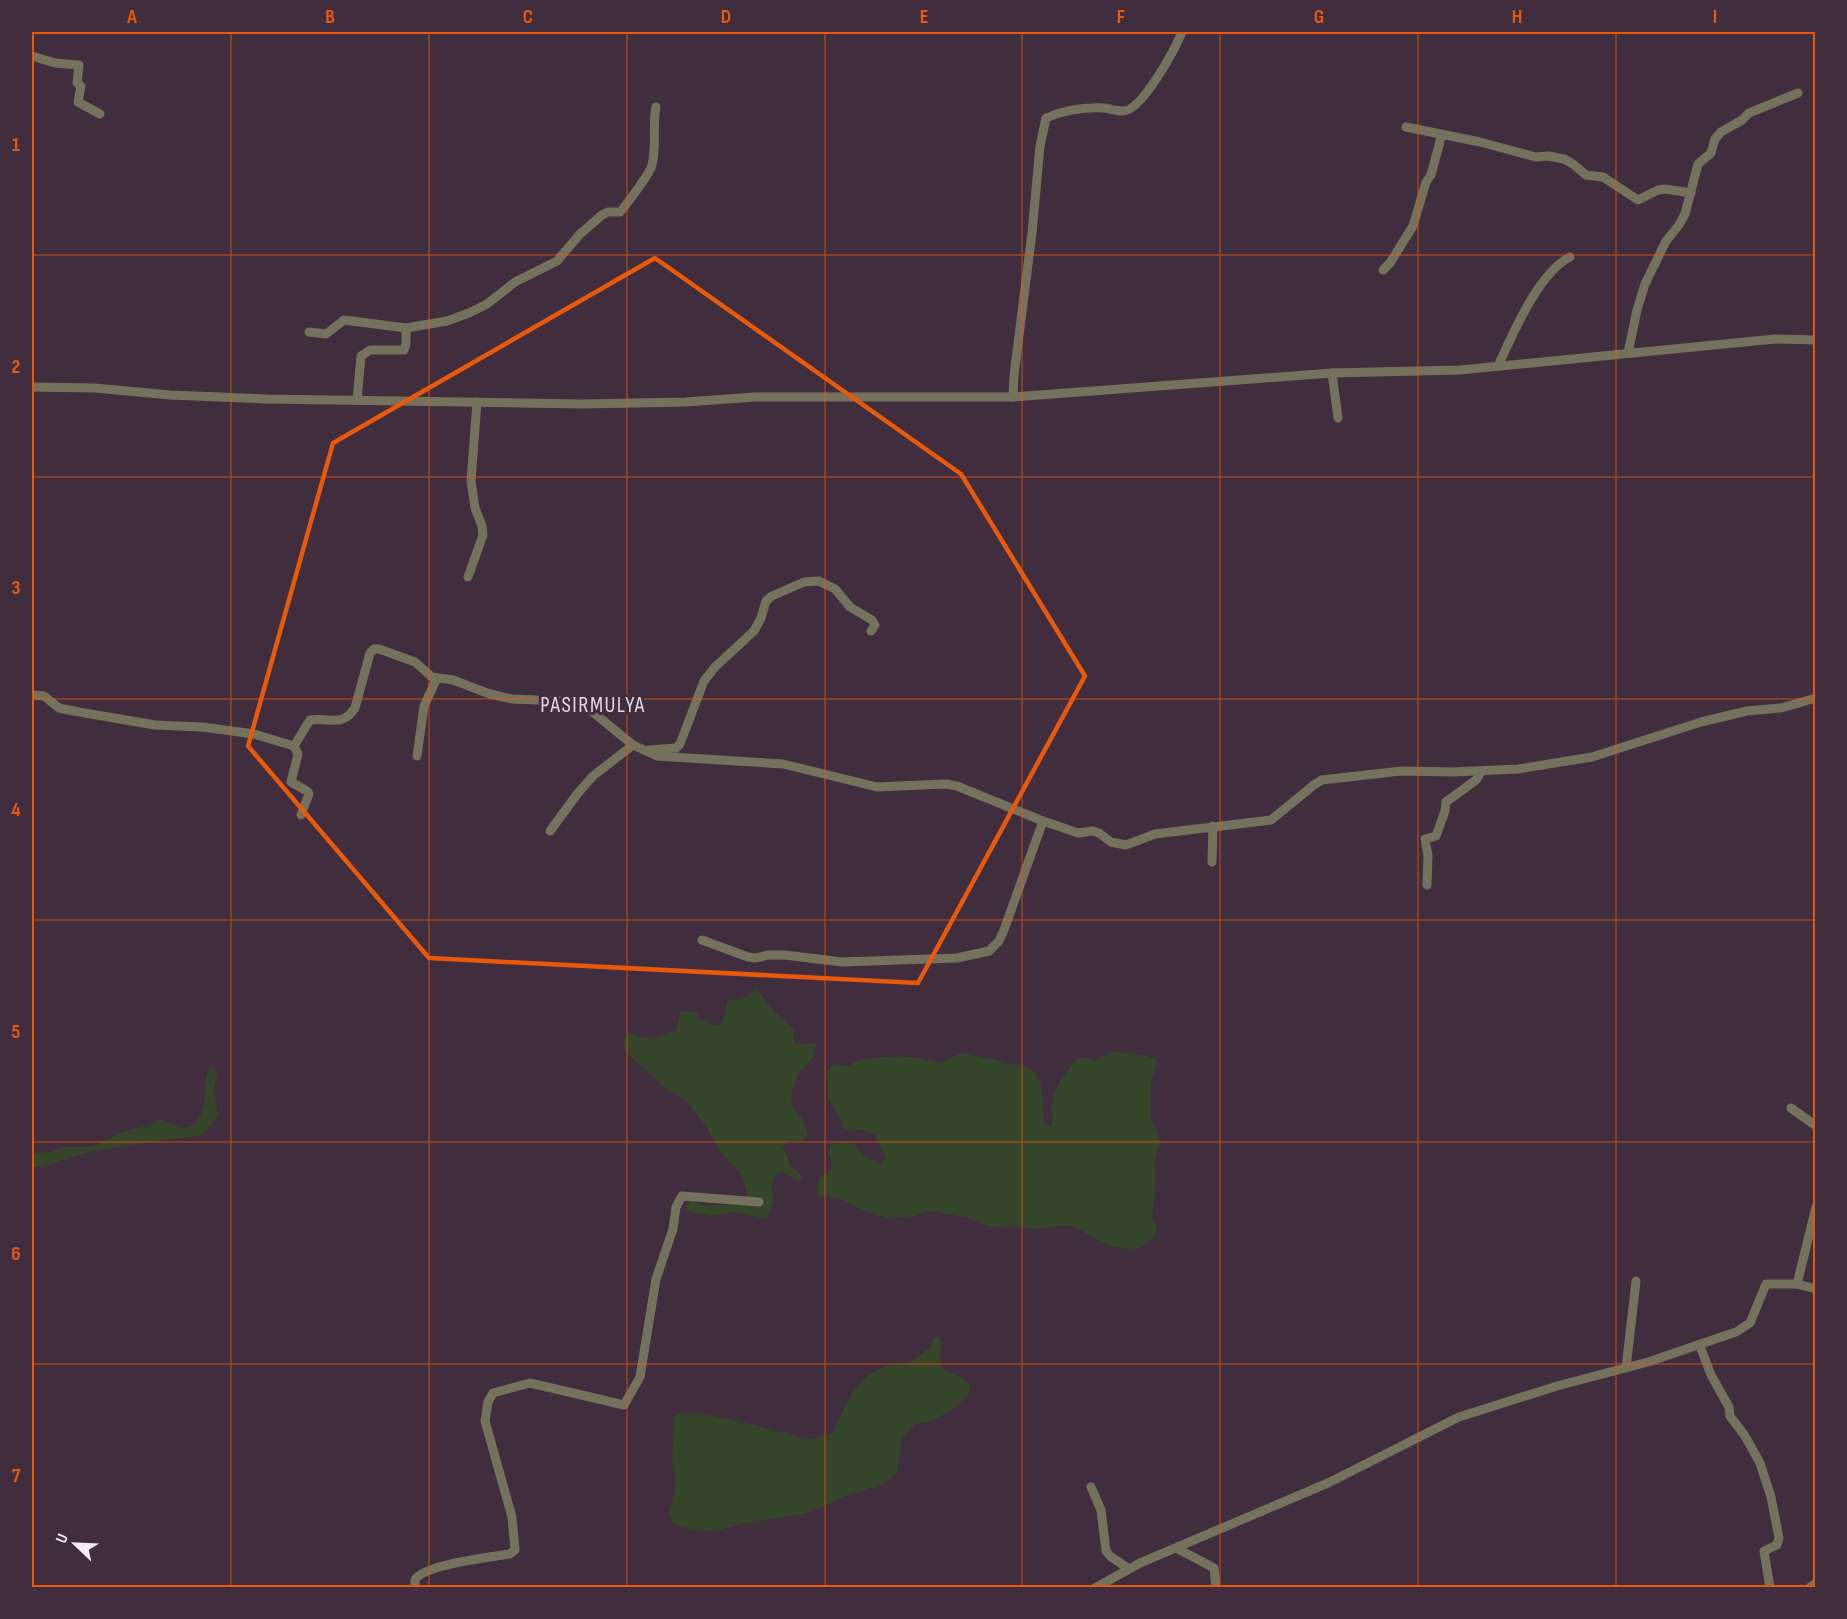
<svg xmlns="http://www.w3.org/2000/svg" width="1847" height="1619" font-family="'Sofia Sans Condensed',sans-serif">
  <rect width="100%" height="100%" fill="#402e3f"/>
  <g fill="#36462a">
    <path d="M756 989 774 1011 793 1028 795 1044 816 1043 814 1056 798 1074 791 1095 793 1109 802 1118 808 1134 803 1141H787L782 1148 788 1158 790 1166 802 1175 801 1179 797 1180 782 1172 775 1175 771 1186 774 1199 767 1219 734 1212 713 1216 687 1211 685 1207 691 1201 703 1205H746L749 1201 742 1175 719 1150 707 1128 686 1100 667 1090 625 1051 624 1038 631 1034C652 1040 658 1041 677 1029L681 1011 698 1012 697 1018 718 1026 723 1021 727 1001 745 997Z"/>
    <path d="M1117 1052C1130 1055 1146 1053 1157 1060L1151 1084V1118L1161 1142 1155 1159 1156 1177 1152 1220 1157 1227 1155 1236 1142 1247 1134 1250 1109 1246 1073 1226H1056L1039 1229 1011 1226 992 1227 969 1218 931 1211 915 1216 889 1218 861 1209 838 1198 817 1196 818 1180 831 1169 832 1161 828 1154 830 1146 838 1143 854 1144 866 1157 881 1164 886 1158 874 1135 867 1130H850L842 1128 841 1120 828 1099 827 1071 833 1064 849 1066C861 1056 901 1055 917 1058 925 1059 933 1062 941 1064L955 1055 964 1053 1027 1067C1046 1076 1042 1104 1044 1122L1051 1126C1055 1118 1050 1113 1052 1103 1054 1087 1067 1070 1078 1058L1087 1057 1094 1061 1109 1053Z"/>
    <path d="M212 1066 217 1073 214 1090 218 1116 202 1135C163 1141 124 1145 86 1153 67 1157 50 1166 32 1168V1153L50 1152 66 1147H92L120 1133 154 1124 160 1118C186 1136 201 1129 205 1097 206 1085 203 1076 212 1066Z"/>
    <path d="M938 1336 942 1343C934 1382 952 1365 970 1385L969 1393 957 1406 933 1421 916 1424 902 1438 897 1473 883 1484 844 1496 829 1504 803 1514 740 1524 723 1529 707 1531 680 1527 673 1523 669 1515 676 1483 672 1459 674 1416C692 1407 762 1427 784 1433 791 1435 799 1439 806 1439 816 1440 825 1436 833 1433 845 1407 854 1379 882 1368 891 1364 908 1364 914 1360 920 1356 921 1353 929 1349L934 1338Z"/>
  </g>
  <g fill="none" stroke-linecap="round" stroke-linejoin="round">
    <g stroke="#74725d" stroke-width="9">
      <path d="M32 56 55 63 79 65 77 83 81 86 78 102 100 114"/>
      <path d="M1406 127 1480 142 1536 157 1549 156 1564 159 1573 164 1586 175 1603 177 1638 200 1658 190 1665 189 1691 193"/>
      <path d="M1383 270 1390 263 1413 226 1426 182 1431 175 1442 134"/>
      <path d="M309 332 326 334 344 320 406 328 447 321 469 313 487 304 515 282 557 261 580 234 602 215 608 212H620C626 205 651 172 652 165 657 146 652 126 656 107"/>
      <path d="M1628 353 1637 310 1645 284 1666 241 1679 225 1685 214 1698 164 1711 153 1715 139 1721 132 1742 120 1749 113 1798 93"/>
      <path d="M1498 366C1513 334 1538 273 1570 257"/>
      <path d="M1332 373 1338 418"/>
      <path d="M32 387 95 388 170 395 267 399 582 404 686 402 755 397H1013L1332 373 1460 370 1775 339 1816 340"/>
      <path d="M1013 397 1014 375 1032 233 1040 146 1046 118C1064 110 1085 107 1105 108 1110 109 1117 111 1123 111 1142 111 1175 49 1182 32"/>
      <path d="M357 400 361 356 370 350H404L406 344V328"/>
      <path d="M468 577 483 535 482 526 475 508 471 481 477 402"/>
      <path d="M32 695 44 696 59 708 79 712 155 725 202 727 254 734 294 746 310 720C329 717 342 728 355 708L370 653 374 649H379L415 662 432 677 453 680 490 694 512 699 564 701 580 704 589 709 633 745 657 756 783 764 877 787 946 784 957 786 1043 821 1078 833 1093 831 1099 833 1111 842 1126 845 1155 834 1271 820 1315 784 1322 780 1401 771 1452 772 1518 769 1592 757 1701 722 1747 711 1781 708 1816 698"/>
      <path d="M294 746 298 754 291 782 307 791 309 794 301 815"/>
      <path d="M648 750 676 748 680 744 704 681 715 667 754 631 761 618 766 601 772 596 804 582 819 581 835 589 850 607 872 620 875 625 871 631"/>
      <path d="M417 756 424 706 437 678"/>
      <path d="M550 831 578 793 593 776 633 745"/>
      <path d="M1212 862 1213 826"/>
      <path d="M1427 885 1428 856 1425 839 1436 836 1445 811 1446 802 1476 780 1482 771"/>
      <path d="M702 940 748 957 756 958 768 955H785L842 962 957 958 989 951 999 941 1004 930 1043 821"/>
      <path d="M1791 1108 1816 1126"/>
      <path d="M1797 1284 1816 1289"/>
      <path d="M1700 1346 1711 1375 1729 1407 1730 1416 1745 1436 1760 1463 1771 1497 1779 1538 1777 1545 1764 1551 1770 1588"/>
      <path d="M1626 1368 1636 1281"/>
      <path d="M1091 1487 1101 1510 1106 1551 1110 1556 1129 1569"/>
      <path d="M1176 1548 1214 1568 1216 1588"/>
      <path d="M415 1588V1580C422 1565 491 1557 510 1554L515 1550 512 1517 485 1421 488 1402 493 1393 530 1383 624 1405 640 1377 656 1279 673 1229 676 1207 682 1196 759 1202"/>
      <path d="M1095 1588 1140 1563 1328 1483 1459 1417 1557 1386 1648 1362 1736 1332 1750 1323 1766 1284H1797L1816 1207"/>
      <path d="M1809 1588 1816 1583"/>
    </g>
  </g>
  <path fill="none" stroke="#e8590c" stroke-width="4.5" stroke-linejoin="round" d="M655 258 961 474 1085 676 918 983 429 958 248 746 333 443Z"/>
  <path fill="none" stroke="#e8590c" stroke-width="1.5" stroke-opacity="0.55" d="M231 32V1588M429 32V1588M627 32V1588M825 32V1588M1022 32V1588M1220 32V1588M1418 32V1588M1616 32V1588M32 255H1816M32 477H1816M32 699H1816M32 920H1816M32 1142H1816M32 1364H1816"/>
  <g text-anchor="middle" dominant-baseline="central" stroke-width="6" stroke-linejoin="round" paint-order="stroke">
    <g font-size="22" letter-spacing="1.5" fill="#ead4e9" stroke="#402e3f">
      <text x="593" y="705">PASIRMULYA</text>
    </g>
  </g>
  <rect width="1847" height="1619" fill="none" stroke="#402e3f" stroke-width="66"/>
  <g transform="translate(75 1544) rotate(293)" stroke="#402e3f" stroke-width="4.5" paint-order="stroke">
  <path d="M0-4.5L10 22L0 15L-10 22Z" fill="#f7ebf6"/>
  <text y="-9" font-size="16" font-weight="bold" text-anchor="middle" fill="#f7ebf6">U</text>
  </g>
  <rect x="33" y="33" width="1781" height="1553" fill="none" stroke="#e8590c" stroke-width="2"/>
  <g font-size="20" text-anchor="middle" font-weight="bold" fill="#e8590c">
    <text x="132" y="23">A</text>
    <text x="330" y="23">B</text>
    <text x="528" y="23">C</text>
    <text x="726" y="23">D</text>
    <text x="924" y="23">E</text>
    <text x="1121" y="23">F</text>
    <text x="1319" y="23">G</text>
    <text x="1517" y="23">H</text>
    <text x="1715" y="23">I</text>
    <text x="16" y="151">1</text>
    <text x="16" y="373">2</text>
    <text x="16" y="594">3</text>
    <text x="16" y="816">4</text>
    <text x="16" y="1038">5</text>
    <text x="16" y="1260">6</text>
    <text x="16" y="1482">7</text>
  </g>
</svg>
